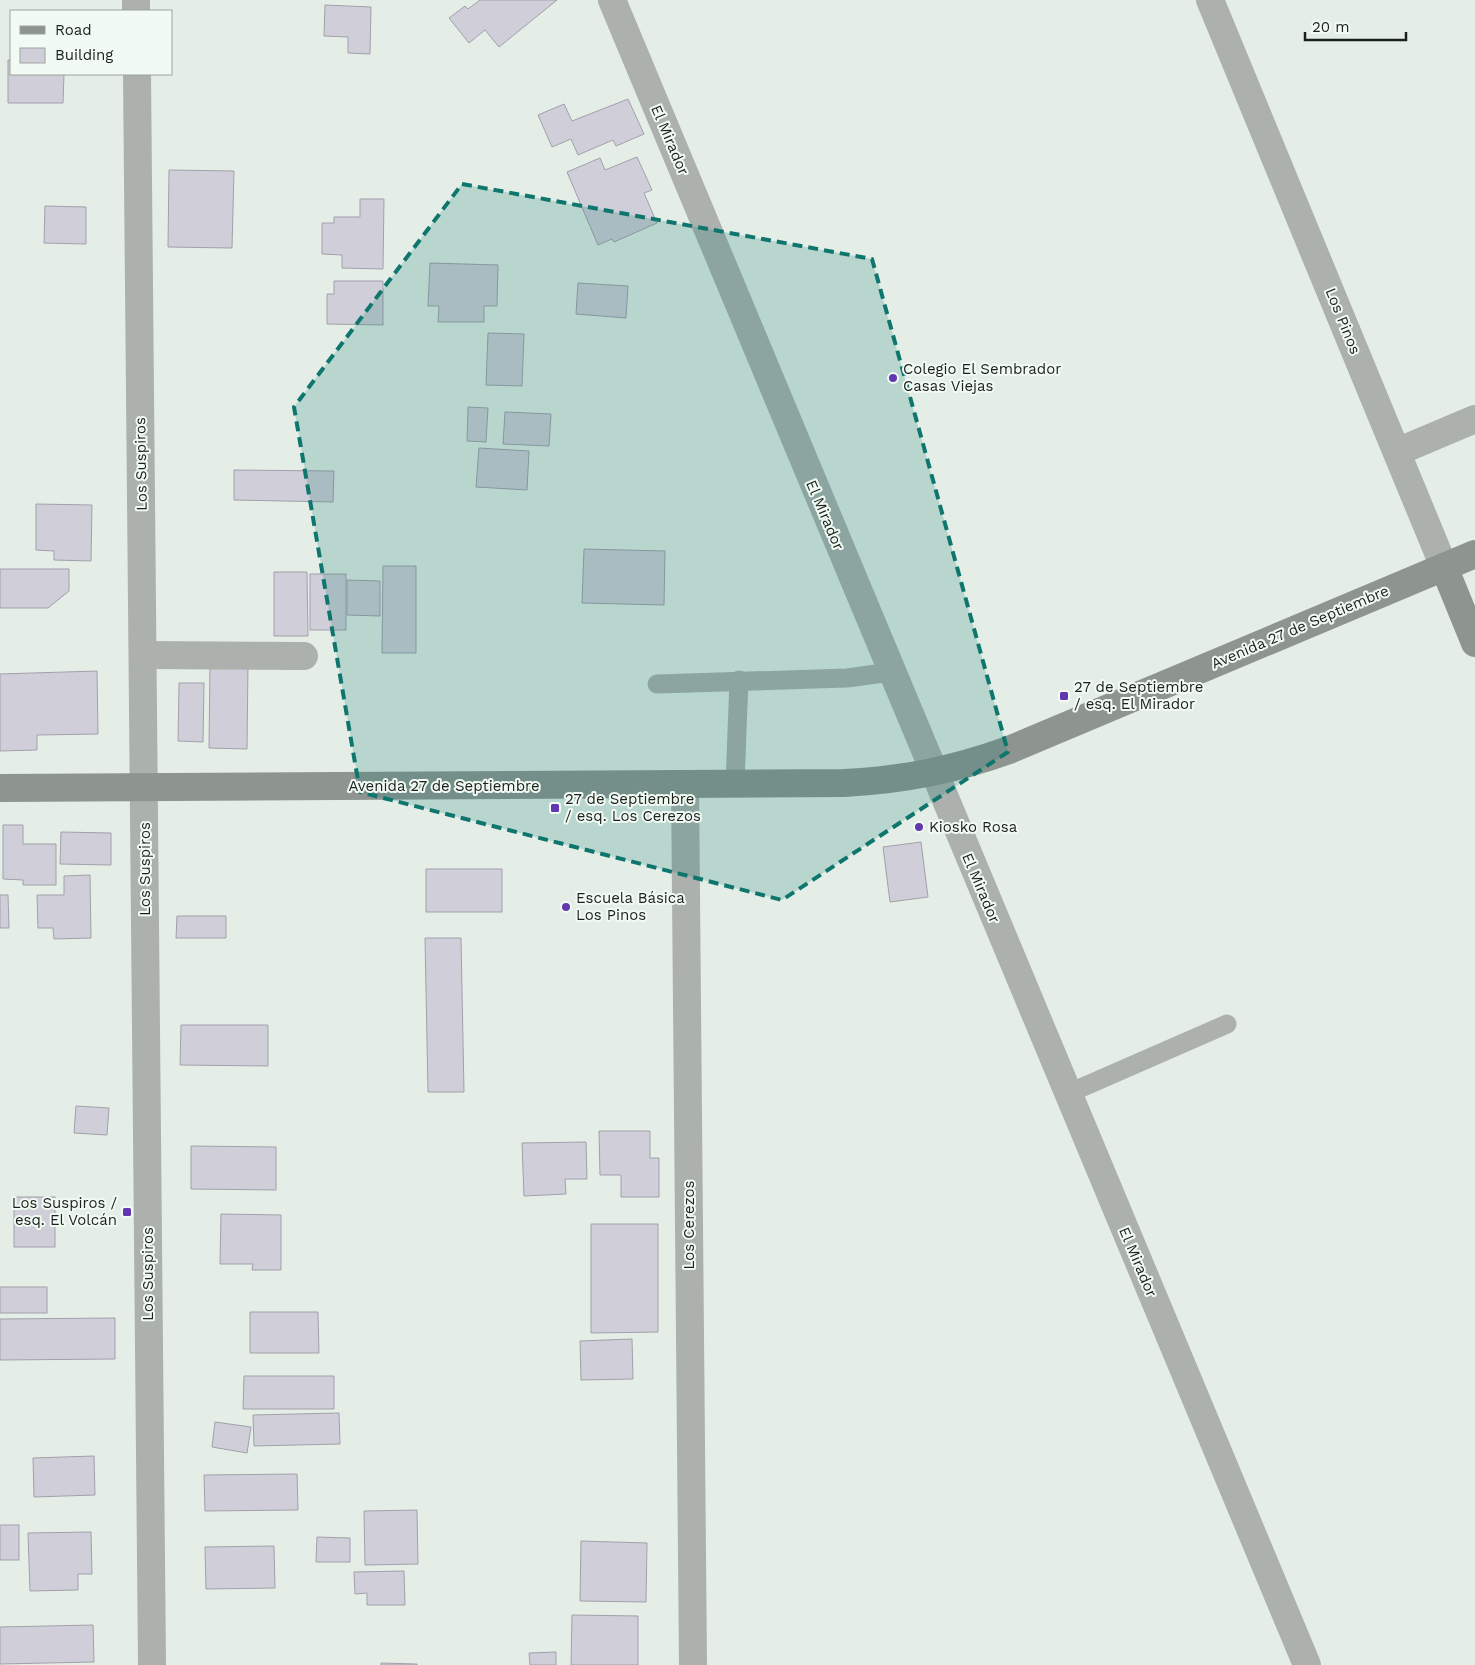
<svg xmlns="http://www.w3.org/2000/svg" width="1475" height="1665" font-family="'Work Sans',sans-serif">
  <rect width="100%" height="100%" fill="#e4eee7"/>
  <g fill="#d0ced8" stroke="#a2a0aa">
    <path d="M480 0H557L499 47 485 30 469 43 449 18 465 6 468 9Z"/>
    <path d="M325 5 371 7 370 54 348 53V37L324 36Z"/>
    <path d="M8 60H11V74H64L63 103H8Z"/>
    <path d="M628 99 644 134 616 146 613 140 578 155 571 139 552 147 538 115 564 104 572 121Z"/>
    <path d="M637 157 652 190 644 193 657 223 614 242 612 239 598 245 567 172 600 158 605 170Z"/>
    <path d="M169 170 234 171 232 248 168 247Z"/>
    <path d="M360 199H384L383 269 342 268V255L322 254V223H334V217H360Z"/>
    <path d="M45 206 86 207V244L44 243Z"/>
    <path d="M430 263 498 265 497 306H484V322H438L439 306H428Z"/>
    <path d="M334 281H383V325L327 324V294H334Z"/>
    <path d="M578 283 628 286 626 318 576 314Z"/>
    <path d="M488 333 524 334 522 386 486 385Z"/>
    <path d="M468 407 488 408 486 442 467 441Z"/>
    <path d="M505 412 551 414 549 446 503 444Z"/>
    <path d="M479 448 529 451 527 490 476 487Z"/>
    <path d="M234 470 334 471 333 502 234 500Z"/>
    <path d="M36 504 92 505 91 561 54 560V551L36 550Z"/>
    <path d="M584 549 665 551 664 605 582 603Z"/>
    <path d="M383 566H416V653H382Z"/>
    <path d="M0 569H69V591L48 608H0Z"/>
    <path d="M274 572H307L308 636H274Z"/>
    <rect x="310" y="574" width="36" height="56"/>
    <path d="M347 580 380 581V616L347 615Z"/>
    <path d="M210 663H248L247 749 209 748Z"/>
    <path d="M97 671 98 734 37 735V750L0 751V674Z"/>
    <path d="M179 683H204L203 742 178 741Z"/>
    <path d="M3 825H23V844H56V885H23V880L3 879Z"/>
    <path d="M61 832 111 833V865L60 864Z"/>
    <path d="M921 842 928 897 890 902 883 847Z"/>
    <rect x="426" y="869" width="76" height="43"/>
    <path d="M90 875 91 938 54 939 53 928H38L37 895H64V876Z"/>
    <path d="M0 895H8L9 928H0Z"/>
    <path d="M177 916H226V938H176Z"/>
    <path d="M425 938H461L464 1092H428Z"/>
    <path d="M181 1025H268V1066L180 1065Z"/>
    <path d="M76 1106 109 1108 107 1135 74 1133Z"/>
    <path d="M599 1131H650V1158H659V1197H621V1175H600Z"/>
    <path d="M586 1142 587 1179H565L566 1194 524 1196 522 1143Z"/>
    <path d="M191 1146 276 1147V1190L191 1189Z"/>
    <rect x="14" y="1197" width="41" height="50"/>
    <path d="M221 1214 281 1215V1270H252L253 1264H220Z"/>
    <path d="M591 1224H658V1332L591 1333Z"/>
    <rect x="0" y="1287" width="47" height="26"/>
    <path d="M250 1312H318L319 1353H250Z"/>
    <path d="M115 1318V1359L0 1360V1319Z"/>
    <path d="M632 1339 633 1379 581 1380 580 1341Z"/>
    <path d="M244 1376H334V1409H243Z"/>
    <path d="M339 1413 340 1444 254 1446 253 1415Z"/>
    <path d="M215 1422 251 1427 247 1453 212 1447Z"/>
    <path d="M94 1456 95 1495 34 1497 33 1458Z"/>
    <path d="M297 1474 298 1510 205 1511 204 1475Z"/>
    <path d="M417 1510 418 1564 365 1565 364 1511Z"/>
    <rect x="0" y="1525" width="19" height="35"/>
    <path d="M91 1532 92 1574H78V1590L30 1591 28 1533Z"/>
    <path d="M317 1537 350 1538V1562H316Z"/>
    <path d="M581 1541 647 1543 646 1602 580 1601Z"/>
    <path d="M274 1546 275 1588 206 1589 205 1547Z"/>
    <path d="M404 1571 405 1605H367V1593L355 1594 354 1572Z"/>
    <path d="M572 1615 638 1616V1665H571Z"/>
    <path d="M93 1625 94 1662 0 1664V1627Z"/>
    <path d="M556 1652V1665H530L529 1653Z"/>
    <path d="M381 1663 417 1664V1665H381Z"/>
  </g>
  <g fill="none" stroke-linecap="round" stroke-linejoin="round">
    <g stroke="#acb1ae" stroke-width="19">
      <path d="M657 684 847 678 891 672"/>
      <path d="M735 784 739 680"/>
      <path d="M1067 1094 1227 1024"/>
    </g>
    <g stroke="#acb1ae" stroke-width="28">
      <path d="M136 0V11"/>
      <path d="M612 0 1307 1665"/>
      <path d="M1210 0 1444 567"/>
      <path d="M137 74 152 1665"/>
      <path d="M1397 452 1475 419"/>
      <path d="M143 655 304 656"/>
      <path d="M685 784 693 1665"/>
    </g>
    <g stroke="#8e9490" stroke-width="28">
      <path d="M1444 567 1475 643"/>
      <path d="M0 788 844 783C904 780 953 770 1009 750L1475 554"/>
    </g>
  </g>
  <path fill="#0f766e" fill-opacity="0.2" stroke="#0f766e" stroke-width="4" stroke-dasharray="10 6" stroke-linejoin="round" d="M462 184 872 259 1008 752 782 900 360 792 294 407Z"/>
  <g fill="#6237af" stroke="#f1fbf4" stroke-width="2">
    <circle cx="893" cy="378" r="5"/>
    <rect x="1059" y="691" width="10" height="10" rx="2.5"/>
    <rect x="550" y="803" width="10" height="10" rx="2.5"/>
    <circle cx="919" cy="827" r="5"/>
    <circle cx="566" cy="907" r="5"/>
    <rect x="122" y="1207" width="10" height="10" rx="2.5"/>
  </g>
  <g text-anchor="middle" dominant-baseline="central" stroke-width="4" stroke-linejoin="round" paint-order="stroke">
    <g font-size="15" fill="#1c201d" stroke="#f1fbf4">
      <text transform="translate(670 140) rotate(67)">El Mirador</text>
      <text transform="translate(1343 321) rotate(68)">Los Pinos</text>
      <text transform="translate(141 464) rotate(-91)">Los Suspiros</text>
      <text transform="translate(825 515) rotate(67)">El Mirador</text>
      <text transform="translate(1300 627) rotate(-23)">Avenida 27 de Septiembre</text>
      <text x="444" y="786">Avenida 27 de Septiembre</text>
      <text transform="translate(145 869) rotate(-90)">Los Suspiros</text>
      <text transform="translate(981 888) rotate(67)">El Mirador</text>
      <text transform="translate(689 1225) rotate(-90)">Los Cerezos</text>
      <text transform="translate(1138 1262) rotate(67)">El Mirador</text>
      <text transform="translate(148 1274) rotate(-90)">Los Suspiros</text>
    </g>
    <g font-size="15" fill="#1c201d" stroke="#f1fbf4" text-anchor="start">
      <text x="903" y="369">Colegio El Sembrador<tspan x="903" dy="17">Casas Viejas</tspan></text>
      <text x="1074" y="687">27 de Septiembre<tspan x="1074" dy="17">/ esq. El Mirador</tspan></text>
      <text x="565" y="799">27 de Septiembre<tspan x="565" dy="17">/ esq. Los Cerezos</tspan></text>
      <text x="929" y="827">Kiosko Rosa</text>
      <text x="576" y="898">Escuela Básica<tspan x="576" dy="17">Los Pinos</tspan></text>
      <text x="117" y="1203" text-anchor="end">Los Suspiros /<tspan x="117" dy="17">esq. El Volcán</tspan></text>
    </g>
  </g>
  <rect x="10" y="10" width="162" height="65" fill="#f1fbf4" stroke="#9ca39e"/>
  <rect x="20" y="26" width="25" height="8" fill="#8e9490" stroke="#9ca39e"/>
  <text x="55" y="35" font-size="15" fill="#1c201d">Road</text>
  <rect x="20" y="48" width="25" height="15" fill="#d0ced8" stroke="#9ca39e"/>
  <text x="55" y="60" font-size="15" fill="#1c201d">Building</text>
  <path d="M1305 32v8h101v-8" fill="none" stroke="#1c201d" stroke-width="2.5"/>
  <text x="1312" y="32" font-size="15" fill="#1c201d" stroke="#f1fbf4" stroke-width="4" paint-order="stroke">20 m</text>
</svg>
